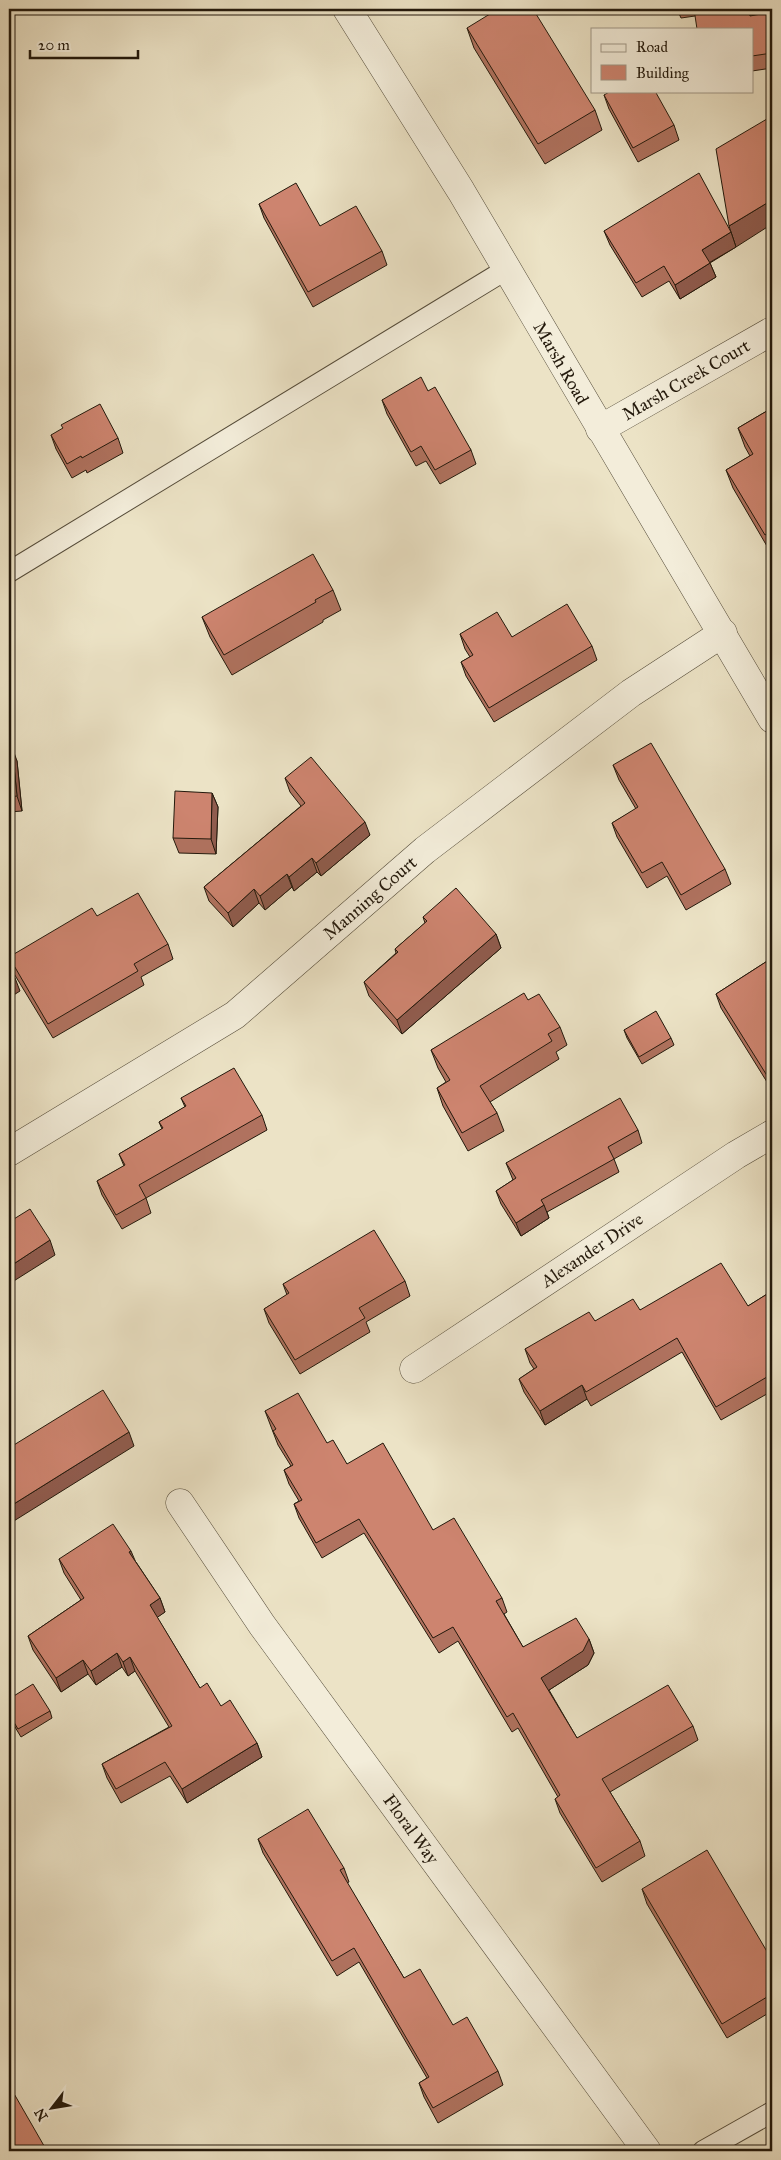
<svg xmlns="http://www.w3.org/2000/svg" width="781" height="2160" font-family="'IM FELL Great Primer',serif">
  <rect width="100%" height="100%" fill="#ece3c6"/>
  <filter id="stains"><feTurbulence type="fractalNoise" baseFrequency=".004" numOctaves="4"/><feColorMatrix values="0 0 0 0 .2 0 0 0 0 .09 0 0 0 0 .02 0 0 0 .5 -.17"/></filter>
  <radialGradient id="worn" r=".72"><stop offset=".6" stop-color="#630" stop-opacity="0"/><stop offset="1" stop-color="#630" stop-opacity=".3"/></radialGradient>
  <g fill="none" stroke-linecap="round" stroke-linejoin="round">
    <g stroke="#554c3a" stroke-width="22">
      <g id="lane">
        <path d="M9 572 507 269"/>
        <path d="M703 2151 772 2112"/>
      </g>
    </g>
    <g stroke="#554c3a" stroke-width="29">
      <g id="street">
        <path d="M347 9 461 191 772 719"/>
        <path d="M600 429 772 331"/>
        <path d="M9 1152 235 1015 425 850 631 693 723 633"/>
        <path d="M414 1369 736 1155 772 1134"/>
        <path d="M180 1503 262 1625 647 2151"/>
      </g>
    </g>
    <use href="#lane" stroke="#f3edda" stroke-width="20"/>
    <use href="#street" stroke="#f3edda" stroke-width="28"/>
  </g>
  <g fill="#b0725f" stroke="#23190c">
    <path d="M677 9H751L752 16 772 12V68L752 71V29L695 16 681 18Z"/>
    <path d="M467 28 595 110 602 130 545 164 474 48Z"/>
    <path d="M604 95 674 125 679 140 638 162 609 109Z"/>
    <path d="M259 204 320 226 382 251 387 265 313 307 264 218Z"/>
    <path d="M604 231 731 232 736 247 710 263 716 277 680 299 669 281 642 297 610 245Z"/>
    <path d="M428 391 471 450 476 464 440 484 426 461 416 466 387 414 382 400Z"/>
    <path d="M772 408V552L771 553 733 488 726 470 750 456 745 447 738 428Z"/>
    <path d="M51 435 118 438 123 453 87 473 86 470 72 478 56 449Z"/>
    <path d="M333 590 341 610 323 620V622L232 675 210 637 202 617Z"/>
    <path d="M460 634 512 637 592 646 597 660 494 722 466 676 461 662 470 657 465 649Z"/>
    <path d="M9 747 17 761 22 811 9 812Z"/>
    <path d="M613 765 725 869 731 884 686 910 667 876 647 888 617 837 612 823 636 809 619 780Z"/>
    <path d="M285 778 370 835 321 876 317 872 294 891 292 887 265 910 259 903 233 927 209 901 204 887 301 806 290 792Z"/>
    <path d="M212 793 218 807 216 854 179 853 173 838Z"/>
    <path d="M97 916 168 944 173 959 141 977 144 985 53 1038 13 972 9 959Z"/>
    <path d="M423 917 496 934 501 948 402 1034 369 996 364 982 396 953 395 949 425 923Z"/>
    <path d="M772 958V1090L721 1008 716 994Z"/>
    <path d="M528 1000 560 1027 567 1045 556 1052 559 1059 490 1102 497 1113 504 1131 468 1151 443 1106 437 1088 446 1082 438 1068 431 1050Z"/>
    <path d="M624 1030 671 1038 674 1045 642 1064 627 1038Z"/>
    <path d="M181 1098 262 1115 267 1130 146 1198 151 1213 122 1229 102 1195 97 1181 124 1166 119 1154 162 1129 159 1122 185 1107Z"/>
    <path d="M638 1130 642 1143 614 1159 619 1172 547 1212 549 1218 521 1236 501 1204 496 1191 513 1180 511 1175 506 1163Z"/>
    <path d="M405 1281 410 1296 366 1322 370 1332 300 1374 269 1323 264 1309 287 1295 283 1284Z"/>
    <path d="M772 1291V1391L721 1420 682 1352 591 1406 587 1399 545 1425 524 1392 519 1379 534 1369 530 1363 525 1349 595 1321 640 1310 748 1306Z"/>
    <path d="M265 1411 327 1443 347 1464 433 1530 502 1598 507 1612 504 1614 523 1647 589 1639 594 1653 588 1665 549 1690 577 1738 693 1726 698 1740 610 1792 640 1841 645 1856 602 1882 560 1813 555 1799 558 1797 518 1728 512 1732 458 1641 439 1653 364 1533 322 1558 299 1518 294 1504 299 1501 289 1484 284 1470 291 1466 278 1445Z"/>
    <path d="M59 1559 136 1562 160 1598 165 1612 157 1617 200 1688 221 1706 257 1743 262 1757 187 1803 170 1776 121 1803 107 1778 102 1764 169 1727 135 1671 128 1676 122 1667 96 1685 88 1674 61 1692 33 1650 28 1636 81 1600 64 1573Z"/>
    <path d="M9 1699 50 1711 52 1718 21 1737 9 1717Z"/>
    <path d="M258 1839 344 1868 349 1882 347 1883 404 1978 453 2025 498 2071 503 2085 438 2123 424 2097 419 2083 427 2078 359 1962 337 1976 263 1853Z"/>
    <path d="M642 1889 772 1960V2011L727 2038 647 1904Z"/>
  </g>
  <g fill="#905c4e" stroke="#23190c">
    <path d="M748 9H751L755 30 750 16Z"/>
    <path d="M772 200V224L736 247 729 226Z"/>
    <path d="M731 232 736 247 707 264 702 250Z"/>
    <path d="M710 263 716 277 680 299 675 285Z"/>
    <path d="M12 747 17 761 22 811 17 796Z"/>
    <path d="M212 793 218 807 216 854 211 839Z"/>
    <path d="M365 822 370 835 321 876 316 863Z"/>
    <path d="M312 858 317 872 294 891 289 877Z"/>
    <path d="M287 874 292 887 265 910 260 896Z"/>
    <path d="M254 889 259 903 233 927 228 913Z"/>
    <path d="M496 934 501 948 402 1034 397 1020Z"/>
    <path d="M15 978 20 991 9 998V982Z"/>
    <path d="M544 1205 549 1218 521 1236 516 1223Z"/>
    <path d="M50 1240 55 1255 9 1284V1267Z"/>
    <path d="M582 1385 587 1399 545 1425 540 1411Z"/>
    <path d="M129 1432 134 1446 9 1524V1507Z"/>
    <path d="M131 1551 137 1565 129 1552Z"/>
    <path d="M160 1598 165 1612 155 1619 150 1605Z"/>
    <path d="M589 1639 594 1653 588 1665 546 1692 541 1678Z"/>
    <path d="M117 1653 122 1667 96 1685 91 1671Z"/>
    <path d="M130 1657 135 1671 128 1676 123 1662Z"/>
    <path d="M83 1660 88 1674 61 1692 56 1678Z"/>
    <path d="M257 1743 262 1757 187 1803 182 1789Z"/>
  </g>
  <g fill="#cd846f" stroke="#23190c">
    <path d="M498 9H533L595 110 538 144 467 28Z"/>
    <path d="M694 9H748L750 16 772 12V53L752 56V29H697Z"/>
    <path d="M611 91H655L674 125 633 148 604 95Z"/>
    <path d="M772 116V200L729 226 716 149Z"/>
    <path d="M699 173 731 232 702 250 710 263 675 285 664 266 636 283 604 231Z"/>
    <path d="M296 183 320 226 356 206 382 251 308 292 259 204Z"/>
    <path d="M421 377 428 391 435 387 471 450 435 470 421 446 411 452 382 400Z"/>
    <path d="M100 404 118 438 82 458 81 456 67 464 51 435 63 428 61 425Z"/>
    <path d="M772 408V530L765 535 726 470 753 454 738 428Z"/>
    <path d="M313 554 333 590 315 600 316 602 224 655 202 617Z"/>
    <path d="M567 604 592 646 489 708 461 662 473 655 460 634 497 612 512 637Z"/>
    <path d="M651 743 725 869 681 895 662 862 642 873 612 823 638 807 613 765Z"/>
    <path d="M9 747H12L17 796 9 797Z"/>
    <path d="M311 757 365 822 316 863 312 858 289 877 287 874 260 896 254 889 228 913 204 887 305 803 285 778Z"/>
    <path d="M175 791 212 793 211 839 173 838Z"/>
    <path d="M456 888 496 934 397 1020 364 982 398 952 395 949 427 921 423 917Z"/>
    <path d="M138 893 168 944 134 964 138 971 48 1024 9 957 92 908 97 916Z"/>
    <path d="M772 958V1082H771L716 994Z"/>
    <path d="M9 969 15 978 9 982Z"/>
    <path d="M524 993 528 1000 539 994 560 1027 548 1034 552 1041 480 1086 497 1113 462 1133 437 1088 450 1080 431 1050Z"/>
    <path d="M656 1011 671 1038 639 1057 624 1030Z"/>
    <path d="M234 1068 262 1115 139 1185 146 1198 116 1215 97 1181 125 1165 119 1154 163 1128 159 1122 186 1106 181 1098Z"/>
    <path d="M620 1098 638 1130 608 1147 614 1159 541 1200 544 1205 516 1223 496 1191 516 1178 506 1163Z"/>
    <path d="M30 1209 50 1240 9 1267V1222Z"/>
    <path d="M374 1230 405 1281 359 1308 365 1318 295 1360 264 1309 289 1293 283 1284Z"/>
    <path d="M721 1263 748 1306 772 1291V1374L716 1407 677 1338 586 1392 582 1385 540 1411 519 1379 537 1367 525 1349 589 1312 595 1321 633 1299 640 1310Z"/>
    <path d="M103 1390 129 1432 9 1507V1448Z"/>
    <path d="M298 1393 327 1443 333 1440 347 1464 383 1443 433 1530 454 1518 502 1598 496 1601 523 1647 576 1618 589 1639 583 1651 541 1678 577 1738 668 1685 693 1726 602 1779 640 1841 596 1868 555 1799 560 1795 513 1713 507 1717 453 1627 433 1638 359 1519 316 1543 294 1504 302 1500 284 1470 293 1465 273 1431 276 1429 265 1411Z"/>
    <path d="M113 1524 131 1551 129 1552 160 1598 150 1605 200 1688 207 1683 221 1706 230 1700 257 1743 182 1789 165 1762 116 1789 102 1764 172 1726 130 1657 123 1662 117 1653 91 1671 83 1660 56 1678 28 1636 84 1598 59 1559Z"/>
    <path d="M33 1684 50 1711 18 1729 9 1714V1699Z"/>
    <path d="M308 1809 344 1868 340 1870 404 1978 420 1969 453 2025 467 2017 498 2071 433 2108 419 2083 429 2077 354 1948 332 1961 258 1839Z"/>
    <path d="M707 1850 772 1960V1994L722 2024 642 1889Z"/>
    <path d="M9 2085 47 2151H9Z"/>
  </g>
  <g text-anchor="middle" dominant-baseline="central" stroke-width="4" stroke-linejoin="round" paint-order="stroke">
    <g font-size="18" fill="#23190c" stroke="#f3edda">
      <text transform="translate(561 363) rotate(60)">Marsh Road</text>
      <text transform="translate(686 380) rotate(-30)">Marsh Creek Court</text>
      <text transform="translate(370 898) rotate(-41)">Manning Court</text>
      <text transform="translate(592 1250) rotate(-34)">Alexander Drive</text>
      <text transform="translate(411 1829) rotate(54)">Floral Way</text>
    </g>
  </g>
  <rect width="781" height="2160" fill="none" stroke="#ece3c6" stroke-width="30"/>
  <rect x="10" y="10" width="761" height="2140" fill="none" stroke="#23190c" stroke-width="2.5"/>
  <rect x="15" y="15" width="751" height="2130" fill="none" stroke="#23190c"/>
  <rect x="591" y="28" width="162" height="65" fill="#f3edda" stroke="#a09888"/>
  <rect x="601" y="44" width="25" height="8" fill="#f3edda" stroke="#a09888"/>
  <text x="636" y="52" font-size="15" fill="#23190c">Road</text>
  <rect x="601" y="65" width="25" height="15" fill="#cd846f" stroke="#a09888"/>
  <text x="636" y="78" font-size="15" fill="#23190c">Building</text>
  <g transform="translate(52 2108) rotate(239)" stroke="#f3edda" stroke-width="4" paint-order="stroke">
  <path d="M0-4L9 19L0 12L-9 19Z" fill="#23190c"/>
  <text y="-8" font-size="14" font-weight="bold" text-anchor="middle" fill="#23190c">N</text>
  </g>
  <path d="M30 50v8h108v-8" fill="none" stroke="#23190c" stroke-width="2.5"/>
  <text x="38" y="50" font-size="15" fill="#23190c" stroke="#f3edda" stroke-width="4" paint-order="stroke">20 m</text>
  <rect width="100%" height="100%" filter="url(#stains)"/>
  <rect width="100%" height="100%" fill="url(#worn)"/>
</svg>
